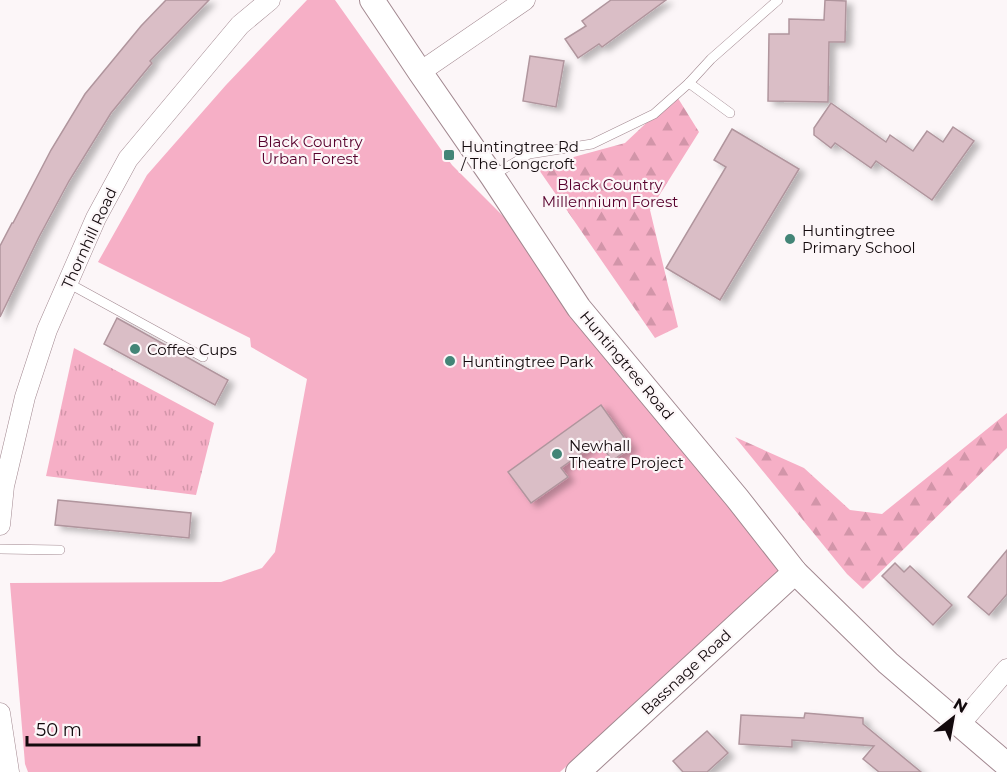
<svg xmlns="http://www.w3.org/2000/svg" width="1007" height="772" font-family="Montserrat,sans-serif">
  <defs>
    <pattern id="grass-tufts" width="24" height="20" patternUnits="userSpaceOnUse" patternTransform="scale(1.5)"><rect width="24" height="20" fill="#f6afc6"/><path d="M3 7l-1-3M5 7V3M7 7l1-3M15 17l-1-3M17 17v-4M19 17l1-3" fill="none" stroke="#d295a9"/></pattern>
    <pattern id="forest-firs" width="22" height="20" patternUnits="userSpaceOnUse" patternTransform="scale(1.5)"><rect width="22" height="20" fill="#f6afc6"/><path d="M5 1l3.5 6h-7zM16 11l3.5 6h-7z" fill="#d295a9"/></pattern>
    <filter id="shadow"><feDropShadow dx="6" dy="4" stdDeviation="3" flood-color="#0004"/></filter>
  </defs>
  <rect width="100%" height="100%" fill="#fcf6f8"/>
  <path fill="url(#grass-tufts)" d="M74 348 214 423 196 495 46 476Z"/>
  <g fill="url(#forest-firs)">
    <path d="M676 95 699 132 650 210 678 327 655 338 537 167 625 143Z"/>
    <path d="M1007 413V448L863 589 847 574 735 437 804 468 850 510 882 514Z"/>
  </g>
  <path fill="#f6afc6" d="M307 0H335L452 165 508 221 784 568 560 772H28L25 764 10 583 221 582 262 568 275 552 307 379 251 347 250 338 98 262 147 175 226 85Z"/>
  <g fill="#dabec6" stroke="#b0959d" stroke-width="1.5" filter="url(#shadow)">
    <path d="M166 0H209L150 61 152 63 111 113 69 181 39 237 0 317V246L12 223H13L51 150 85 94 141 26Z"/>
    <path d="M611 0H666L602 47 599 44 578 58 565 39 586 26 582 21Z"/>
    <path d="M825 0 846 1 845 42H829L828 102 768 101 769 34H789V19L824 20Z"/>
    <path d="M530 56 564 61 556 107 523 101Z"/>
    <path d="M831 103 886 142 890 135 913 151 927 131 943 142 953 127 974 141 932 200 876 161 871 168 835 143 831 148 814 135V128Z"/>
    <path d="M732 129 799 169 720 300 666 268 726 167 714 160Z"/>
    <path d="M117 318 228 380 215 405 104 344Z"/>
    <path d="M601 405 631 447 612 461 599 441 561 468 568 477 531 503 508 472Z"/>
    <path d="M58 500 191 513 189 538 55 525Z"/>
    <path d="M1007 550V594L989 615 968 597Z"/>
    <path d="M895 563 904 572 910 566 952 605 933 625 882 576Z"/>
    <path d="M805 713 863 718V724L921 772H879L863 759 874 746 792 740V747L739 744 741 715 804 718Z"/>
    <path d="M707 731 728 753 707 772H683L673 761Z"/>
  </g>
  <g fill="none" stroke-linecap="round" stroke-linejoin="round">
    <g stroke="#a28890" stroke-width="10">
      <g id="service">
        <path d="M689 83 730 113"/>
        <path d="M492 176 529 154 592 144 654 114 689 83 711 59 778 0"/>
        <path d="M68 283 203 357"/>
        <path d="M0 549 60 550"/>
      </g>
    </g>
    <g stroke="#a28890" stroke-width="21">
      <g id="minor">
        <path d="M420 72 525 0"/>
        <path d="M0 525 4 486 25 397 47 330 96 218 128 159 240 25 270 0"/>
        <path d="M0 713 9 772"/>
        <path d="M960 724 1007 669"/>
      </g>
    </g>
    <g stroke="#a28890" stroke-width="26">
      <g id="tertiary">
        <path d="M372 0 420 72 492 176 579 308 737 498 795 572 888 663 1007 765"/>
        <path d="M578 772 795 572"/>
      </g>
    </g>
    <use href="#service" stroke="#fff" stroke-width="9"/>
    <use href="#minor" stroke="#fff" stroke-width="20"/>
    <use href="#tertiary" stroke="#fff" stroke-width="24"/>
  </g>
  <g fill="#438577" stroke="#fcf6f8" stroke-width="2">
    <rect x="443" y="149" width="12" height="12" rx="3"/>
    <circle cx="790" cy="239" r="6"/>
    <circle cx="135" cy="349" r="6"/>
    <circle cx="450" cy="361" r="6"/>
    <circle cx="557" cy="454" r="6"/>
  </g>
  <g text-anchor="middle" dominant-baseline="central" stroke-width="4.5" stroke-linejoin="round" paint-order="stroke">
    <g font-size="15" fill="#57002c" stroke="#fcf6f8">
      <text x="310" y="141">Black Country<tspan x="310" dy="17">Urban Forest</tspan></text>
      <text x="610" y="184">Black Country<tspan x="610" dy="17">Millennium Forest</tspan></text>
    </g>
    <g font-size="15" fill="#130a0d" stroke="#fcf6f8" text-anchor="start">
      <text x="461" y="146">Huntingtree Rd<tspan x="461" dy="17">/ The Longcroft</tspan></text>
      <text x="802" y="230">Huntingtree<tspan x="802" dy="17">Primary School</tspan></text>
      <text x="147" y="349">Coffee Cups</text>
      <text x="462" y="361">Huntingtree Park</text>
      <text x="569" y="445">Newhall<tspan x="569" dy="17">Theatre Project</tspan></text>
    </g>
    <g font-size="15" fill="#130a0d" stroke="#fcf6f8">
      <text transform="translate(89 238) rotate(-65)">Thornhill Road</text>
      <text transform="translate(627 365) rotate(50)">Huntingtree Road</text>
      <text transform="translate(686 672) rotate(-43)">Bassnage Road</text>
    </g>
  </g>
  <g transform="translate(953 718) rotate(31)" stroke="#fcf6f8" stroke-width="4.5" paint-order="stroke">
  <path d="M0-4.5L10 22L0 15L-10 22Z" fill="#130a0d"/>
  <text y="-9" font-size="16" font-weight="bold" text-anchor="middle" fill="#130a0d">N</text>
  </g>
  <path d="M27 736v9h172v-9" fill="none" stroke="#130a0d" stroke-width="3"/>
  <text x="36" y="736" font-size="18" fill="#130a0d" stroke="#fcf6f8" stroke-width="4.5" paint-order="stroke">50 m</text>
</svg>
